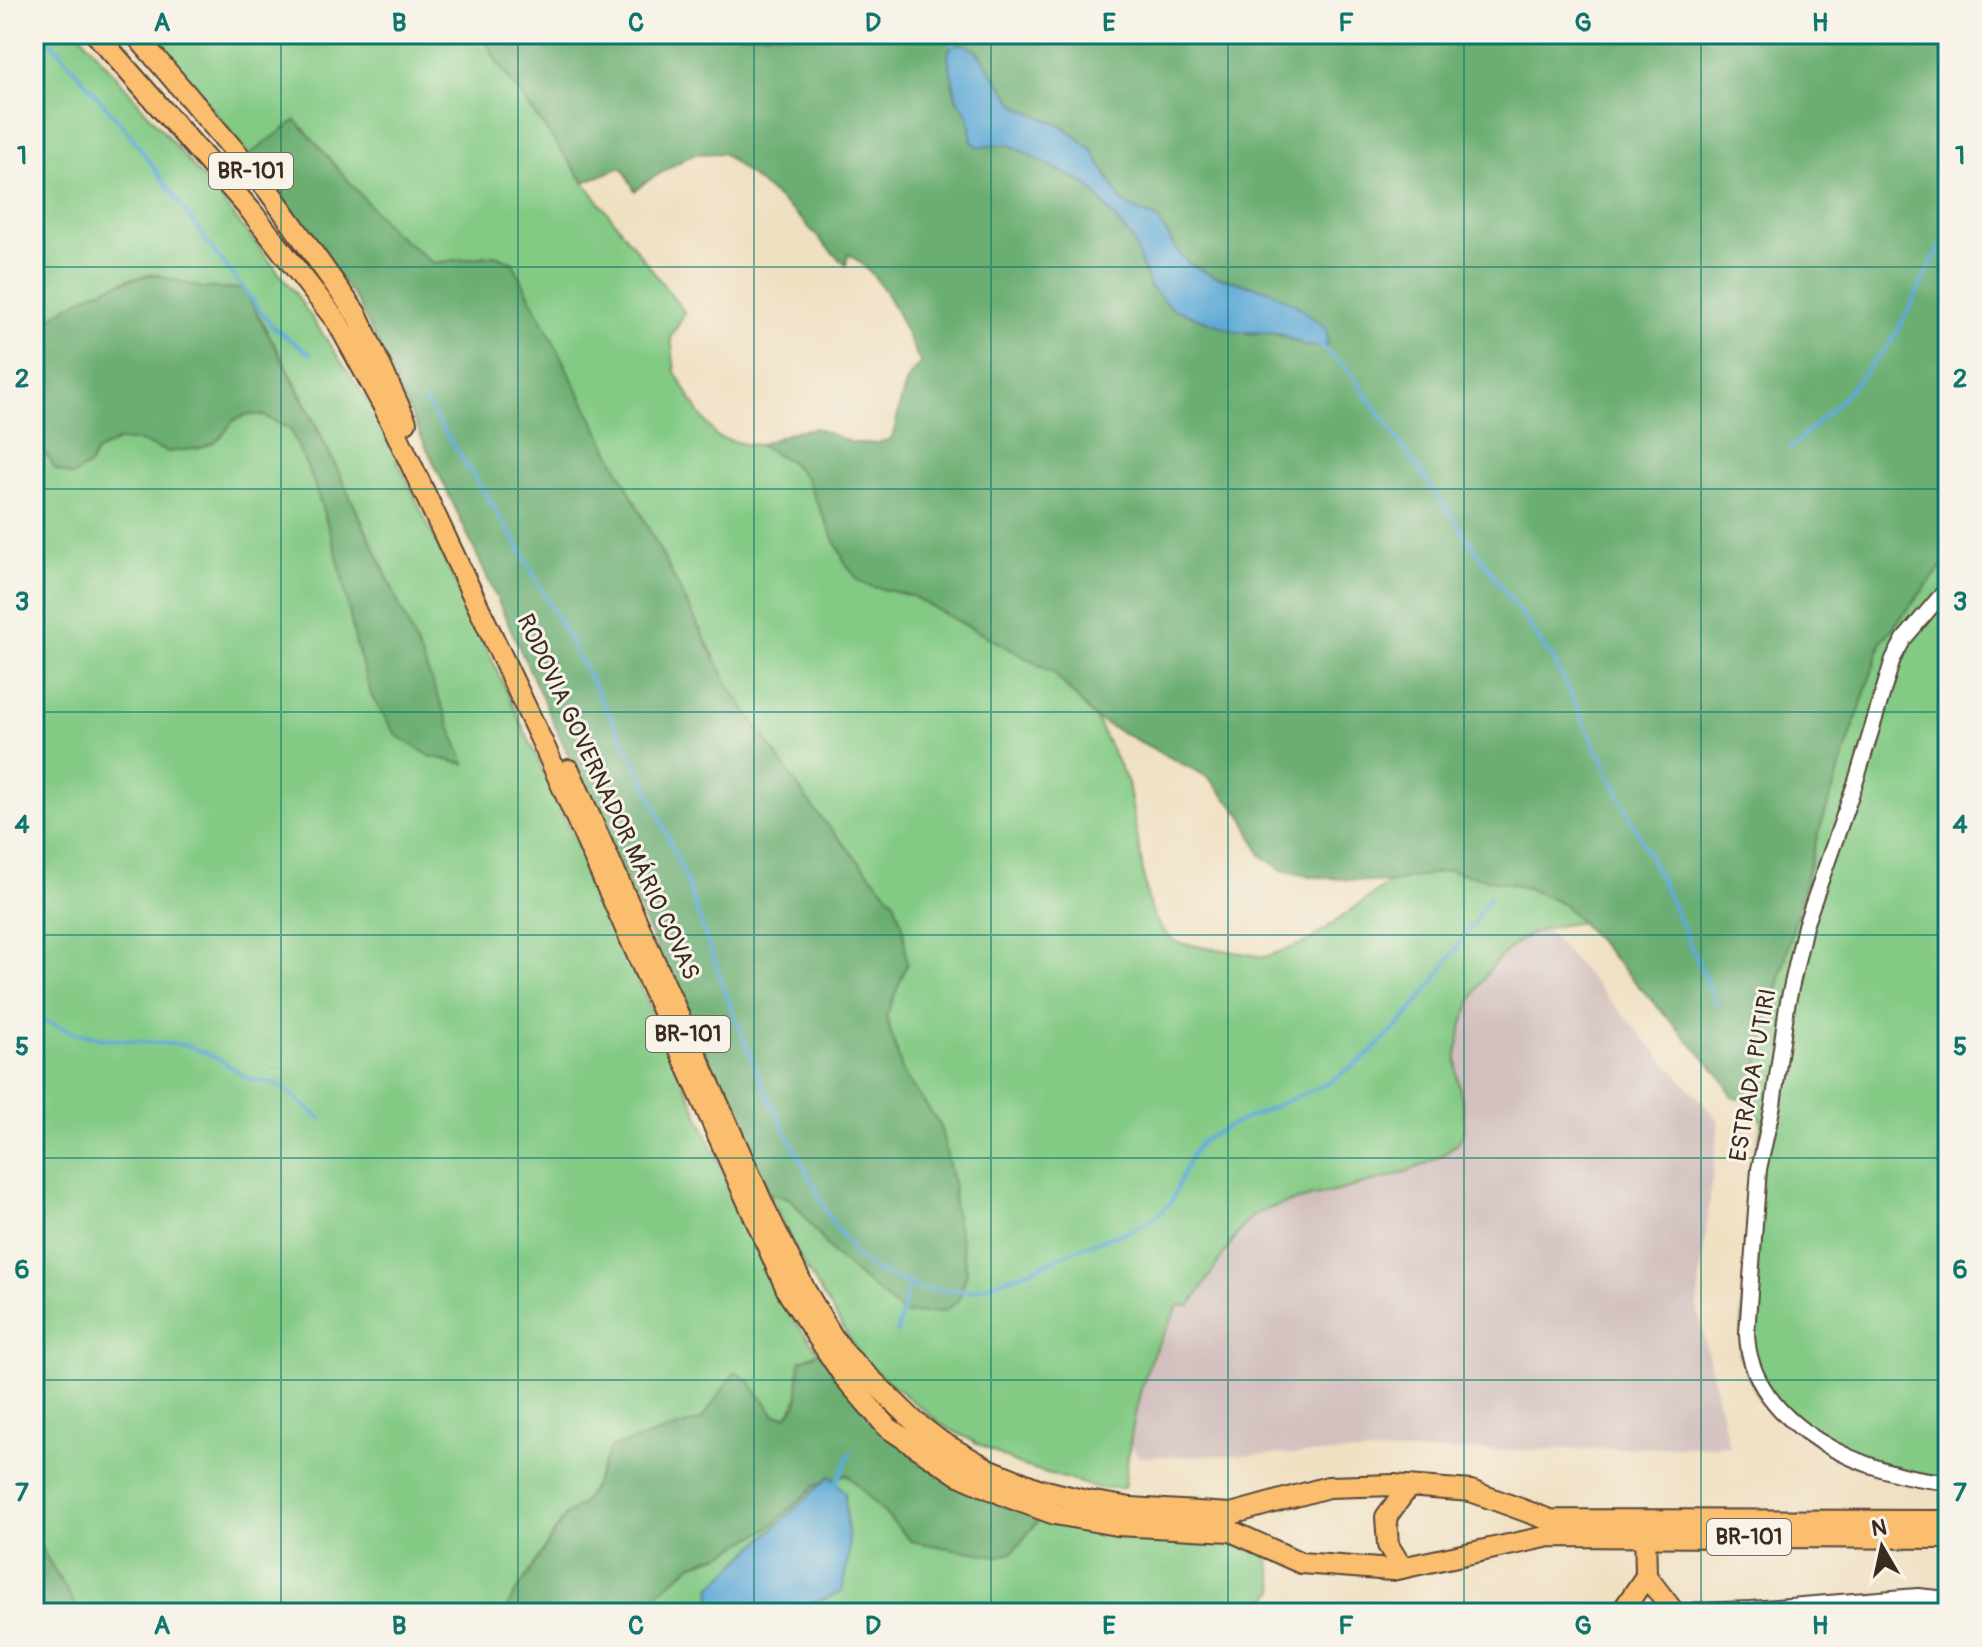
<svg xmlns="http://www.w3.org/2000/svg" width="1982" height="1647" font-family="Pangolin,sans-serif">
  <rect width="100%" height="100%" fill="#f7f3e8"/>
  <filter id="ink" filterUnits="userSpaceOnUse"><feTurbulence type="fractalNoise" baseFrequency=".0125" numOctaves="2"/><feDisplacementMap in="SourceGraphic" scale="16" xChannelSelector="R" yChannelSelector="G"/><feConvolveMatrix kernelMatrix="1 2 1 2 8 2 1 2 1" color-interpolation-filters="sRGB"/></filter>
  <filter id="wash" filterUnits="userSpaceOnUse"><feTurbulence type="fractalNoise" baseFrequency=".006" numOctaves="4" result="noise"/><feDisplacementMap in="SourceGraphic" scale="32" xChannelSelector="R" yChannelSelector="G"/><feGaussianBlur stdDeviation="1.8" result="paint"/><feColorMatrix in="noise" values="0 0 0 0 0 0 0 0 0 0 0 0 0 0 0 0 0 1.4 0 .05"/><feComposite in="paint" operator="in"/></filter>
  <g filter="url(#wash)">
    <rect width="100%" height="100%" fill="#f0e0c2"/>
    <path fill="#d1c0bd" d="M1513 893 1719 1121 1697 1307 1729 1446 1139 1457 1035 1303Z"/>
    <g fill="#83ca85" stroke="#5f7a52" stroke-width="2">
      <path d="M34 34H80L218 196 295 293 373 409 497 670 676 1064 761 1258 789 1314 819 1352 798 1373C800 1391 799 1402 786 1416L775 1415 763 1399 712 1405 701 1420 611 1448 594 1486 583 1503 565 1516 503 1613H80L34 1536V431L46 456 89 465 97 451 117 441H139L168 452 221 437 234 420 248 414 262 415 290 429 313 480 337 554 356 644 372 697 430 756 464 764 382 564 300 391 244 289 202 288 154 274 129 279 58 313 34 338Z"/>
      <path d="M152 34H483L497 62 584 182 685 313 671 337 675 372 699 413 717 437 744 444 759 445 791 462 805 477 846 564 858 580 866 585 912 596 1054 673 1096 719 1128 783 1148 901C1155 920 1161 934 1179 943L1265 957 1307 942 1389 883 1448 870 1527 888 1565 905 1581 922C1565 925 1547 926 1533 933 1486 955 1454 1020 1457 1071 1458 1091 1472 1125 1458 1142 1431 1174 1340 1189 1299 1200 1284 1204 1266 1208 1253 1216 1239 1226 1202 1289 1190 1306L1178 1305C1170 1325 1158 1341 1150 1361 1135 1401 1129 1446 1124 1488H1097L1017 1464 942 1425 865 1363 798 1255 769 1193 790 1199 811 1224 954 1207 953 1183 940 1125 903 1073 886 1016 907 964 842 843 815 811 729 686 513 263 496 255 433 263 390 229 348 183 249 155Z"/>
      <path d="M1948 559V1485L1812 1440 1760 1400 1740 1356 1751 1198 1762 1121 1747 1100 1757 1088 1760 1055 1815 843 1882 641Z"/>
      <path d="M847 1474 865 1490 977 1552 997 1556 1012 1553 1045 1512 1205 1534 1262 1533 1276 1590 1250 1613H646L656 1595 693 1564 725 1553 769 1528 816 1485Z"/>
    </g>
    <g fill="#6aae72" stroke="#526c48" stroke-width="2" fill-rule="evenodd">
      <path d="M483 34H1948V559L1882 641 1815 843 1760 1055 1757 1088 1747 1100 1734 1098 1719 1074 1565 905 1527 888 1448 870 1389 883 1308 876 1282 870 1261 855 1243 817 1208 777 1096 719 1054 673 912 596 866 585 858 580 846 564 805 477 791 462 759 445 795 431 815 428 853 443H877L891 439C902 413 898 382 921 363 900 325 888 277 848 254L846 265C826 249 815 232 797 215 773 193 747 174 723 153L693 154 644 183 635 191 622 167 584 182 497 62ZM963 44 978 52 1012 100 1020 108 1065 127 1092 150 1121 200 1128 207 1158 219 1175 248 1189 264 1213 276 1268 290 1298 306 1305 346C1284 336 1271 330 1248 334L1146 279 1134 242 1089 186 1009 144 980 147 972 142 969 119 965 109 957 100 952 83Z"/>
      <path d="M296 120 390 229 433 263 496 255 513 263 729 686 815 811 894 901 903 926 907 964 886 1016 903 1073 940 1125 953 1183 954 1207 967 1272 959 1300 943 1312 904 1314 834 1255 791 1199 769 1193 459 516 357 301 249 155Z"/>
      <path d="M154 274 202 288 244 289C328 442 402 601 465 764L430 756 396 735 372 697 356 644 337 554 313 480 290 429 262 415 248 414 234 420 221 437 213 443 201 448 168 452 139 441H117L97 451 89 465 72 476 55 469 34 431V337C42 330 49 320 57 314 84 294 122 281 154 274Z"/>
      <path d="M819 1352 921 1448 1045 1512 1012 1553 997 1556 948 1548 911 1541 847 1474 816 1485 769 1528 725 1553 693 1564 656 1595 646 1613H503L565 1516 583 1503 594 1486 610 1448 701 1420 735 1372 749 1381 775 1415 786 1416 797 1405 800 1361Z"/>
      <path d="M34 1536 80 1613H34Z"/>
    </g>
    <g fill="#5faad7" stroke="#4d6a7a" stroke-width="2">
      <path d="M963 44 977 52 1012 100 1020 108 1065 127 1092 150 1121 200 1129 207 1158 219 1175 248 1189 264 1213 276 1268 290 1298 306 1326 329 1328 341 1325 347 1305 346 1279 333 1237 332 1173 309 1150 287 1134 242 1089 186 1009 144 980 147 972 142 969 119 965 109 957 100 948 56C949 46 953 45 963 44Z"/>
      <path d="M830 1476 845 1492 849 1552 842 1592C794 1613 766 1613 714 1613L710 1588Z"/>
    </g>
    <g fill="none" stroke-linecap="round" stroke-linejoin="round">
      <g stroke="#5faad7" stroke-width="4">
        <path d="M44 34 132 137 205 239 272 326 310 354"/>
        <path d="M948 34 955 48"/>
        <path d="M34 38 37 34"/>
        <path d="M1321 346 1350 372 1554 661 1670 899 1717 1005"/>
        <path d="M425 401 518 545 644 779 687 883 732 1010 763 1086 830 1218 858 1258 872 1269 922 1289 971 1291 1029 1271 1089 1244 1134 1230 1151 1220 1170 1204 1189 1159 1200 1143 1227 1127 1328 1083 1366 1057 1403 1021 1435 980 1490 898"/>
        <path d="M1789 449 1837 404 1893 340 1948 231"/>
        <path d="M34 1016 75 1033 104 1039 187 1045 219 1059 249 1079 278 1084 321 1119"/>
        <path d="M897 1332 909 1285"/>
        <path d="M835 1485 851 1453"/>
        <path d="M687 1613 717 1598"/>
      </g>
    </g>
  </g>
  <g filter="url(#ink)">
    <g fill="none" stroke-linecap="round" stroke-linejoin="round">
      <g stroke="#564537" stroke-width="18">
        <g id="minor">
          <path d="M1948 587 1904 639 1893 659 1856 781 1805 926 1787 1006 1773 1105 1759 1169 1747 1333C1749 1426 1868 1477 1948 1482"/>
          <path d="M1636 1613 1751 1609 1918 1596 1948 1599"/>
        </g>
      </g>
      <g stroke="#564537" stroke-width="24">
        <g id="highway">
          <path d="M96 34 251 211 338 323 384 407 545 748 789 1294 845 1378 887 1427 957 1474 1011 1498 1055 1514 1116 1525 1231 1531 1301 1563 1392 1570 1550 1536 1948 1538"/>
          <path d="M135 34 268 190 357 315 406 422"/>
          <path d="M569 770 766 1211 805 1290 832 1336 847 1356 915 1422 941 1442 988 1469 1038 1489 1082 1500 1131 1508 1231 1514 1328 1487 1394 1485 1471 1491 1550 1520 1948 1521"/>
          <path d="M1645 1526 1646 1576 1674 1612"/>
          <path d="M1402 1568 1388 1545 1386 1517 1409 1486"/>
          <path d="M1621 1613 1646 1576"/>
        </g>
      </g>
      <use href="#minor" stroke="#fff" stroke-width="14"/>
      <use href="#highway" stroke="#fbbe6e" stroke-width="20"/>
    </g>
  </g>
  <path fill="none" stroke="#0f766e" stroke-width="2" stroke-opacity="0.55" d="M281 34V1613M518 34V1613M754 34V1613M991 34V1613M1228 34V1613M1464 34V1613M1701 34V1613M34 267H1948M34 489H1948M34 712H1948M34 935H1948M34 1158H1948M34 1380H1948"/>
  <g text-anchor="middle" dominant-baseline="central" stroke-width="6" stroke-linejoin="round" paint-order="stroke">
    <g fill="#f7f3e8" stroke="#73665b" stroke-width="2">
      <rect x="209" y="153" width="84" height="36" rx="6"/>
      <rect x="646" y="1016" width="84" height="36" rx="6"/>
      <rect x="1707" y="1519" width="84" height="36" rx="6"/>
    </g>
    <g font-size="22" font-weight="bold" fill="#3b2a1e">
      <text x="251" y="171">BR-101</text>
      <text x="688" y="1034">BR-101</text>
      <text x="1749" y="1537">BR-101</text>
    </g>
    <g font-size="24" fill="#3b2a1e" stroke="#f7f3e8">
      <text transform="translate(608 797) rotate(65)">RODOVIA GOVERNADOR MÁRIO COVAS</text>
      <text transform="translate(1753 1075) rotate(-80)">ESTRADA PUTIRI</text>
    </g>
  </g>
  <rect width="1982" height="1647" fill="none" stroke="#f7f3e8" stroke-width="88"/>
  <g transform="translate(1882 1547) rotate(351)" stroke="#f7f3e8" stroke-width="6" paint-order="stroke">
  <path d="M0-6L14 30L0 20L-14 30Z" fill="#3b2a1e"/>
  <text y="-12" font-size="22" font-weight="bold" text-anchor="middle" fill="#3b2a1e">N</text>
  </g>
  <rect x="44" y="44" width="1894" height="1559" fill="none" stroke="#0f766e" stroke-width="3"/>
  <g font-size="26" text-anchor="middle" font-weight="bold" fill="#0f766e">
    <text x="162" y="31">A</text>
    <text x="399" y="31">B</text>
    <text x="636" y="31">C</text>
    <text x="873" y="31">D</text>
    <text x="1109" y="31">E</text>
    <text x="1346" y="31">F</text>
    <text x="1583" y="31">G</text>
    <text x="1820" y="31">H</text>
    <text x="22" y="164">1</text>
    <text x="1960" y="164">1</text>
    <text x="22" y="387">2</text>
    <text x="1960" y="387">2</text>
    <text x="22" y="610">3</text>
    <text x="1960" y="610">3</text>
    <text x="22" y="833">4</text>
    <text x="1960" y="833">4</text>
    <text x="22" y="1055">5</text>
    <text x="1960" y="1055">5</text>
    <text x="22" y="1278">6</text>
    <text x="1960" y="1278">6</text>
    <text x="22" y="1501">7</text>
    <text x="1960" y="1501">7</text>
    <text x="162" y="1634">A</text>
    <text x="399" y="1634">B</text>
    <text x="636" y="1634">C</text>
    <text x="873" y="1634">D</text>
    <text x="1109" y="1634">E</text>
    <text x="1346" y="1634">F</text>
    <text x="1583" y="1634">G</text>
    <text x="1820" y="1634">H</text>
  </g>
</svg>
